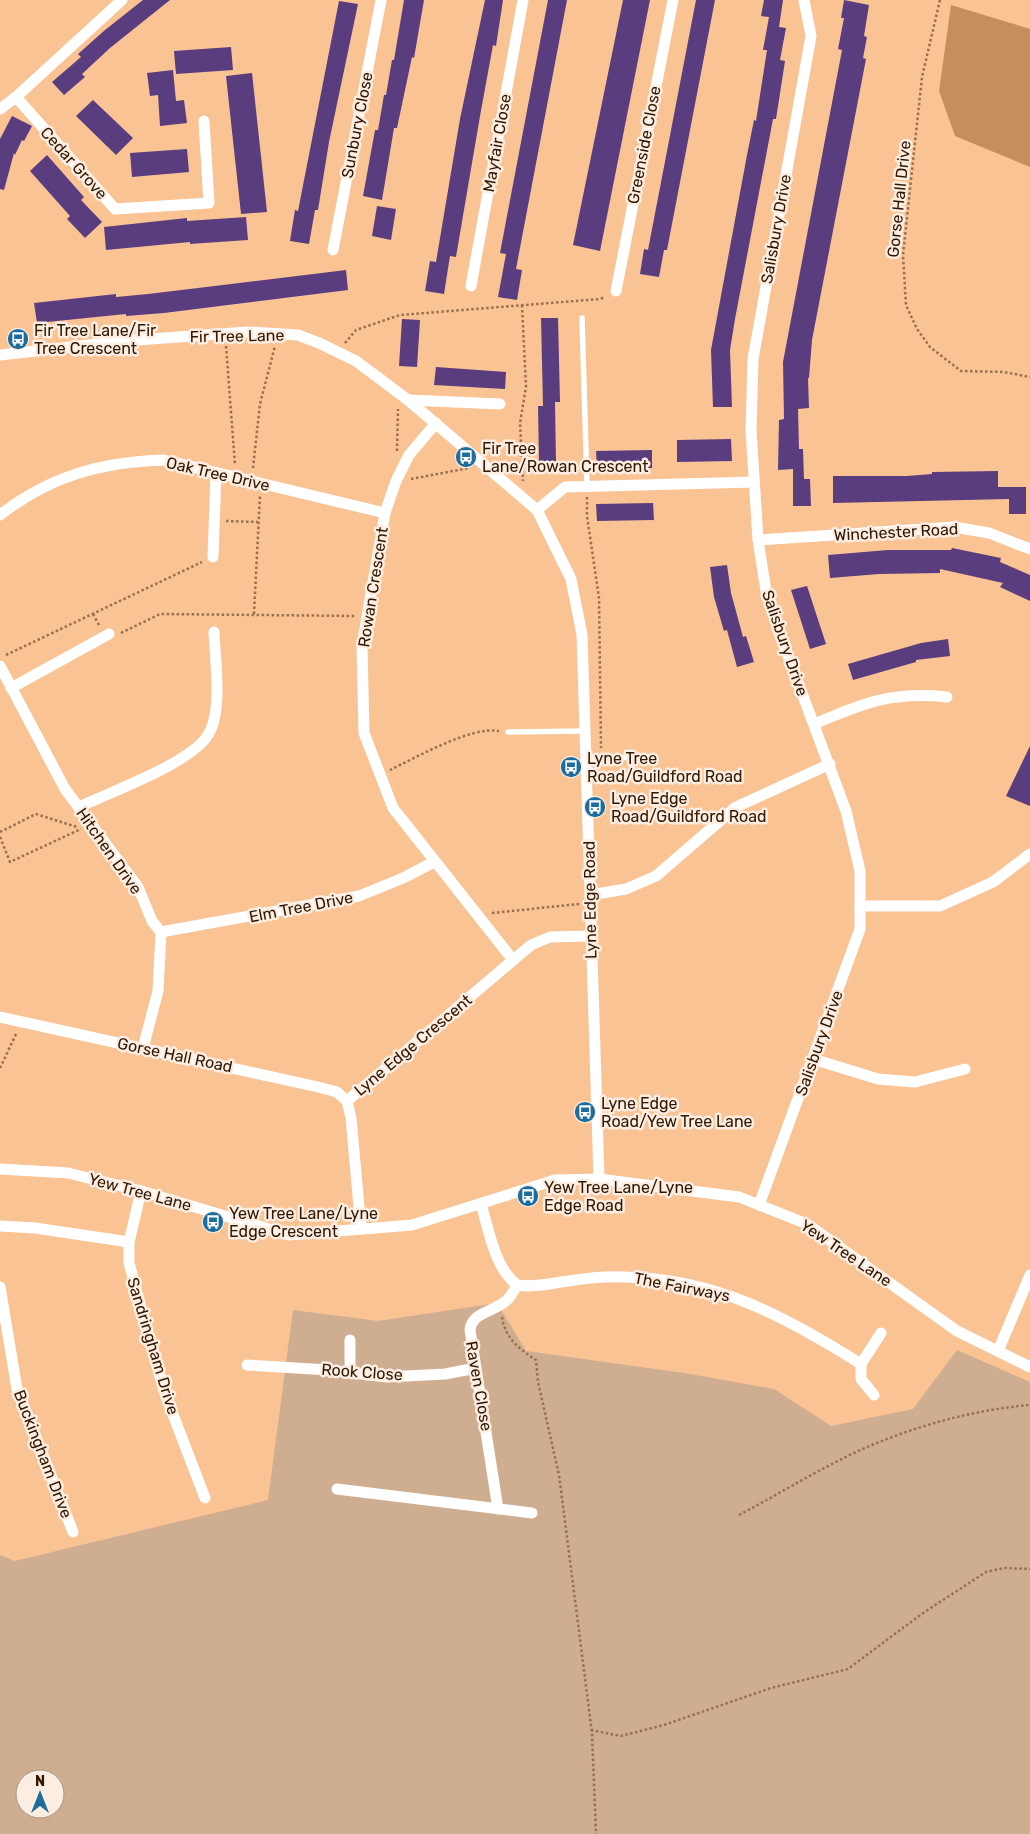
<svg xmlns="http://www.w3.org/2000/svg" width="1030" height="1834" font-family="Rubik,sans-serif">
  <rect width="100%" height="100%" fill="#f9c394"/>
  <path fill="#cfad90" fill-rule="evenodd" d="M497 1303 526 1351 684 1373 774 1389 831 1426 913 1409 957 1350 1030 1382V1834H0V1555L15 1561 268 1500 293 1310 378 1321ZM25 1779H55V1809H25Z"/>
  <path fill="#c58e5d" d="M951 5 1030 29V167L955 136 939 91Z"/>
  <g fill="#5a3d7f">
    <path d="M143 0H170L110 48 82 74 85 77 64 95 52 82 81 57 78 54 105 30Z"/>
    <path d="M404 0H424L414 58 412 57 397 128H394L382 200 363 196 375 130H378L384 95H386L392 60H394Z"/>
    <path d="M485 0H503L496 46 493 45 480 116 456 257 450 256 444 294 425 291 430 261 436 262 460 119Z"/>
    <path d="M548 0H567L516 269 522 270 517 300 498 297 506 254 500 253Z"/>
    <path d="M623 0H650L600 251 573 245Z"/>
    <path d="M696 0H715L667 250H664L659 277 640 274 644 249 648 250Z"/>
    <path d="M764 0H783L779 27 786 28 780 60 785 61 776 119H773L735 319 730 350 732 407H713L711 350 747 155 754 120 756 121 767 50H763L769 17 761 16Z"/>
    <path d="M844 0 869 5 864 36 867 37 863 58 866 59 812 340 809 378H808L809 408 798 409 799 449H803L804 479H810L811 506H793V469L778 470 779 420 784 419 783 362 842 50 838 49 844 18H841Z"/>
    <path d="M339 1 358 4 329 142 318 210H315L309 244 290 241 295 210 298 211Z"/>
    <path d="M231 47 233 70 176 74 174 51Z"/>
    <path d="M173 70 176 101 184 100 187 123 160 126 158 95 150 96 147 73Z"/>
    <path d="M252 73 267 212 241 214 226 76Z"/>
    <path d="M93 100 133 138 116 155 76 116Z"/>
    <path d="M12 116 32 126 24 141 22 140 15 155 14 153 4 190 0 189V139Z"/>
    <path d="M187 149 189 172 132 177 130 153Z"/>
    <path d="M47 155 84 197 81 200 102 222 85 238 67 219 70 216 30 171Z"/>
    <path d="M377 206 396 209 391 240 372 236Z"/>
    <path d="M246 217 248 240 190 244V242L106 250 104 227 187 218V221Z"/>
    <path d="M346 270 348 290 164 313 126 316V314L37 323 34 303 116 294V297L148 294Z"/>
    <path d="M541 318H558L560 402H555L556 462H539L538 406H543Z"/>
    <path d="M402 319 420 320 417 367 399 366Z"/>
    <path d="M436 367 506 372 505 389 434 385Z"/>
    <path d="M731 439 732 461 677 462V440Z"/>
    <path d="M652 450V468L597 469 596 451Z"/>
    <path d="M998 471V487H1026V514H1009V499L833 503V476H907L932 474V472Z"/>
    <path d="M653 503 654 520 597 521 596 504Z"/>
    <path d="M952 548 1001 558 1000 562 1030 575V601L1000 587 1003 583 940 569V573L879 574 830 578 828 555 888 550H951Z"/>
    <path d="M727 565 731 593 743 637 746 636 754 662 737 667 727 630 724 631 714 597 710 567Z"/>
    <path d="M807 586 826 644 810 649 791 590Z"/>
    <path d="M948 639 950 656 916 660V662L853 680 848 664 921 643Z"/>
    <path d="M1030 746V806L1006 796Z"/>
  </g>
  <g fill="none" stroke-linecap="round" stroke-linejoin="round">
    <g stroke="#98704d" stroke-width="2.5" stroke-dasharray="2.5 2.5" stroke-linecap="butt">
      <path d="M940 0 922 77 903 255 906 305 917 329 930 347 961 371 1004 372 1030 377"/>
      <path d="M522 305 526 387 520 423 523 481"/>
      <path d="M345 343 356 330 400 315 600 299 605 297"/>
      <path d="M226 346 235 465"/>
      <path d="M397 451 398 409"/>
      <path d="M253 468 260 404 275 346"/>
      <path d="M411 479 469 468"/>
      <path d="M587 497V516L599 598 601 748"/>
      <path d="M226 521 258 522"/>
      <path d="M93 614 99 625"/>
      <path d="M254 614 260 495"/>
      <path d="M121 633 160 614 356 616"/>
      <path d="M6 655 202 562"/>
      <path d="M390 770C417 757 471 726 499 731"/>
      <path d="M0 832 36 814 77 827"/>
      <path d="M0 837 10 862 81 829"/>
      <path d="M492 913 579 904"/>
      <path d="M0 1068 17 1032"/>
      <path d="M502 1317C505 1338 519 1349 536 1360L538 1382 559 1475 592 1733 596 1834"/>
      <path d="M739 1515C777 1495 814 1472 854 1453 908 1428 970 1410 1030 1405"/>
      <path d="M591 1730 621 1736 664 1725 771 1688 848 1669 923 1613 986 1572 1004 1568 1030 1569"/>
    </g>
    <g stroke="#fff" stroke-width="5.5">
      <path d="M582 318 587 486"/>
      <path d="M508 732 586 731"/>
      <path d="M587 758 649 757"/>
    </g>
    <g stroke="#fff" stroke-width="11">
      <path d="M16 97 115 209 209 203 204 121"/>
      <path d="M0 109 16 97 122 0"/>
      <path d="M333 250 381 0"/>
      <path d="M471 286 523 0"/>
      <path d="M616 291 673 0"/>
      <path d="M0 355 123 341 248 332 298 335 319 343 356 361 408 400 537 510 571 579 582 635 599 1179"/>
      <path d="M408 400 500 404"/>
      <path d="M436 423 409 455 396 481 385 513 362 646 364 733 393 808 513 960"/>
      <path d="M537 510 565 487 754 482"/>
      <path d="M0 515C50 476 101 462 164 460L385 513"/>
      <path d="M758 540 954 527 989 533 1030 549"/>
      <path d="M213 557 216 473"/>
      <path d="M0 666 65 789 138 887 152 921 161 932 158 991 143 1048"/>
      <path d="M11 688 109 634"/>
      <path d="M814 724C864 703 892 691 947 697"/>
      <path d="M79 807C110 792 191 763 208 735 223 711 215 660 214 632"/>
      <path d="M590 895 626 889 656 876 736 807 830 764"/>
      <path d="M860 906H940L993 882 1030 854"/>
      <path d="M161 932 359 896 403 878 434 862"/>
      <path d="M0 1017 318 1087 337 1092 347 1101"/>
      <path d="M813 1059 878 1079 915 1082 965 1069"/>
      <path d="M0 1169 68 1173 141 1191 289 1235 412 1225 555 1180 599 1179 739 1197 807 1224 957 1331 1030 1367"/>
      <path d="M141 1191 129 1242V1263L164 1391 205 1498"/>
      <path d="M481 1204C489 1230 494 1267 517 1285 534 1288 552 1283 569 1281 587 1278 608 1276 626 1277 717 1279 786 1317 861 1364L881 1333"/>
      <path d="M759 1205 860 929V871L846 811 778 629 766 591 758 540 751 430 753 359 811 36 804 0"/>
      <path d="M0 1226 35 1228 129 1242"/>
      <path d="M361 1229 351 1118 347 1101 531 945 550 937 591 936"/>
      <path d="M0 1287 17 1389 73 1532"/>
      <path d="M998 1351 1030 1275"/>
      <path d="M861 1364V1379L874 1395"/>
      <path d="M247 1365 329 1370 387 1377 445 1374 476 1368"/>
      <path d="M350 1373V1340"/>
      <path d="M337 1489 532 1513"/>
      <path d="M498 1509 470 1330C472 1311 496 1312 508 1299 512 1295 514 1290 517 1285"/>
    </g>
  </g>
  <defs>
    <g id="bus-disc" transform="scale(1.125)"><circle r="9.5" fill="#1d6c9e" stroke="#fbede1"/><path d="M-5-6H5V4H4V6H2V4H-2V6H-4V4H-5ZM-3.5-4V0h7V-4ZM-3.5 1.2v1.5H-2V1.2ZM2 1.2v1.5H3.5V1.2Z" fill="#fff"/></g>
  </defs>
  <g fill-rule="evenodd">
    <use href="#bus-disc" x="18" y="339"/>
    <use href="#bus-disc" x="466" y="457"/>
    <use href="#bus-disc" x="571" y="767"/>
    <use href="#bus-disc" x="595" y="807"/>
    <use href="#bus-disc" x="585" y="1112"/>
    <use href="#bus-disc" x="528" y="1196"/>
    <use href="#bus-disc" x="213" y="1222"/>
  </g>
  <g text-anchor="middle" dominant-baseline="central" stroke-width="5" stroke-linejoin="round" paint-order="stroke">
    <g font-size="16" fill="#2f1700" stroke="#fbede1">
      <text transform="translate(357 125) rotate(-79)">Sunbury Close</text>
      <text transform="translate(497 143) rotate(-80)">Mayfair Close</text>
      <text transform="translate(644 145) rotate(-79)">Greenside Close</text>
      <text transform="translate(74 163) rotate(48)">Cedar Grove</text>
      <text transform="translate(899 199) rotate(-84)">Gorse Hall Drive</text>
      <text transform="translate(776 229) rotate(-80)">Salisbury Drive</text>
      <text transform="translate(237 336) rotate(-1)">Fir Tree Lane</text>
      <text transform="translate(218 474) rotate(13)">Oak Tree Drive</text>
      <text transform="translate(896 532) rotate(-3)">Winchester Road</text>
      <text transform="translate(373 587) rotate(-81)">Rowan Crescent</text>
      <text transform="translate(785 643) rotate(71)">Salisbury Drive</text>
      <text transform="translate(109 851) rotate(55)">Hitchen Drive</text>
      <text transform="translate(590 900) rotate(-91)">Lyne Edge Road</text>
      <text transform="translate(301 907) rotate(-11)">Elm Tree Drive</text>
      <text transform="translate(819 1043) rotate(-70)">Salisbury Drive</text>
      <text transform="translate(413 1045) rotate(-40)">Lyne Edge Crescent</text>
      <text transform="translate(175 1055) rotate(12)">Gorse Hall Road</text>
      <text transform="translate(140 1192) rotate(15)">Yew Tree Lane</text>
      <text transform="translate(846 1253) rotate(34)">Yew Tree Lane</text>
      <text transform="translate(682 1287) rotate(11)">The Fairways</text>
      <text transform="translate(153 1346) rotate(73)">Sandringham Drive</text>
      <text transform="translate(362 1372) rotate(4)">Rook Close</text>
      <text transform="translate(479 1386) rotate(80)">Raven Close</text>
      <text transform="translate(43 1454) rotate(69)">Buckingham Drive</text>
    </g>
    <g font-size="16" fill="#2f1700" stroke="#fbede1" text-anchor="start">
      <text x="34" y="330">Fir Tree Lane/Fir<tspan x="34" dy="18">Tree Crescent</tspan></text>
      <text x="482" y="448">Fir Tree<tspan x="482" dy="18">Lane/Rowan Crescent</tspan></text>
      <text x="587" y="758">Lyne Tree<tspan x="587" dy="18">Road/Guildford Road</tspan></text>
      <text x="611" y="798">Lyne Edge<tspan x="611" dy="18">Road/Guildford Road</tspan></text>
      <text x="601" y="1103">Lyne Edge<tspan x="601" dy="18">Road/Yew Tree Lane</tspan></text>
      <text x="544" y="1187">Yew Tree Lane/Lyne<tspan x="544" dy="18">Edge Road</tspan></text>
      <text x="229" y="1213">Yew Tree Lane/Lyne<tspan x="229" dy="18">Edge Crescent</tspan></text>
    </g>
  </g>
  <g transform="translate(40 1794)"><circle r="24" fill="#fbede1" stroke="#a99787"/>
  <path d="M0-4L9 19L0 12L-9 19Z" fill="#1d6c9e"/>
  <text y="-8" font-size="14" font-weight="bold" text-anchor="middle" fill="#2f1700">N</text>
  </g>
</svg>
